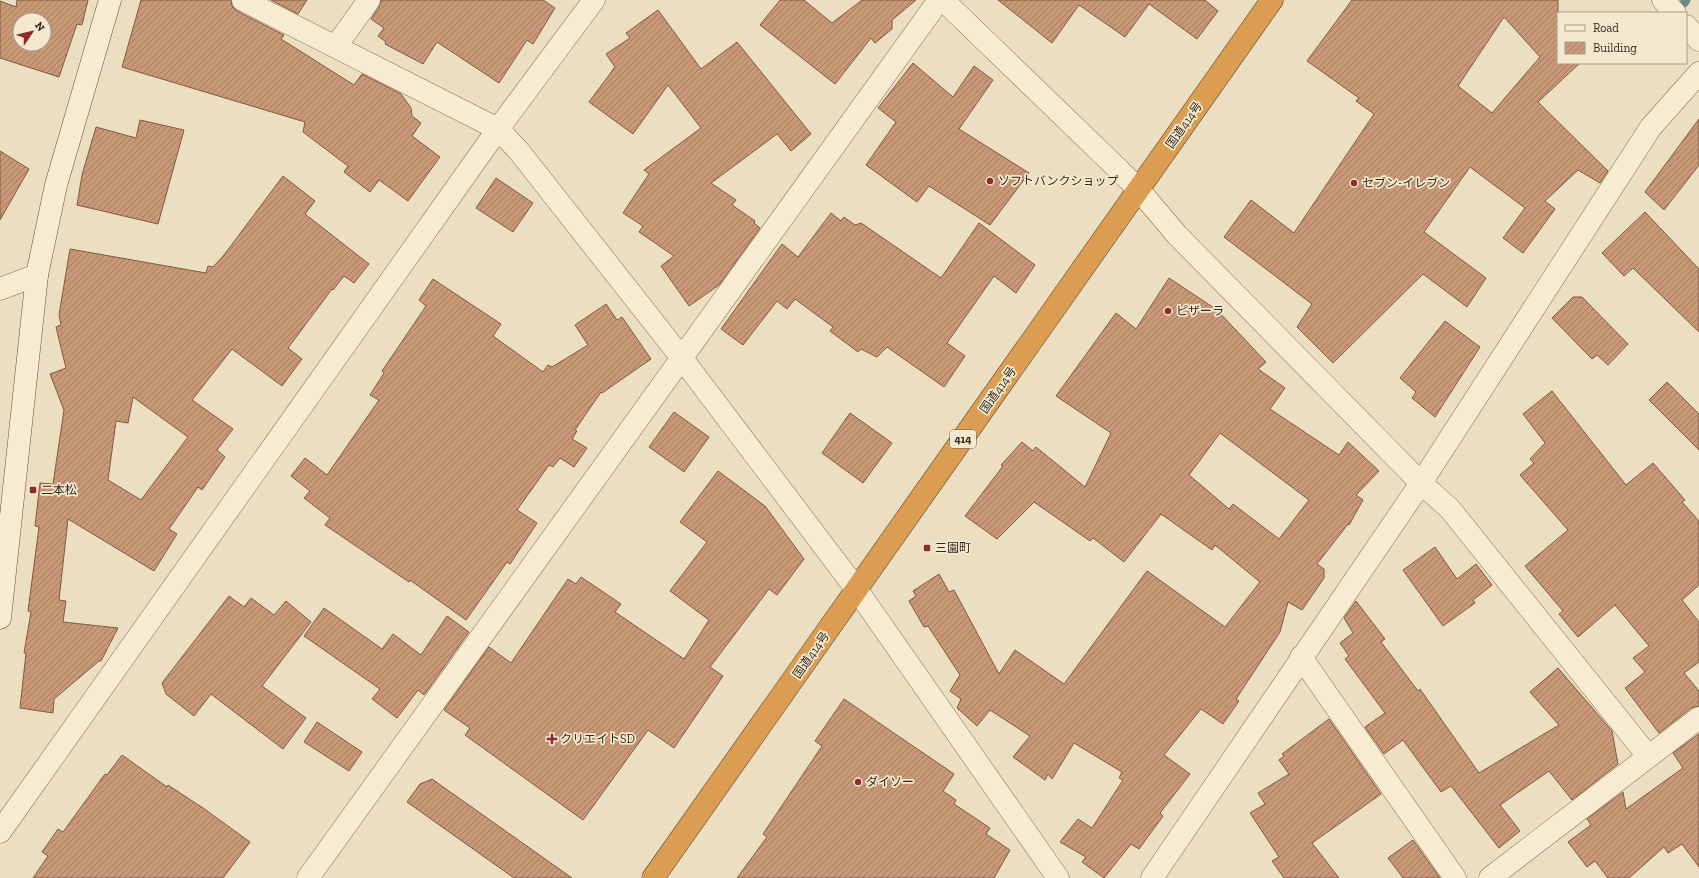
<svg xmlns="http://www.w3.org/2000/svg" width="1699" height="878" font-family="'Zilla Slab','Noto Sans JP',serif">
  <defs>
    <pattern id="building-hatch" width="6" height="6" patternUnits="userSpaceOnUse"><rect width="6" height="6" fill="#c99876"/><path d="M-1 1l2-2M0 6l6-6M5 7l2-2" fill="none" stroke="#a47c60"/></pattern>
  </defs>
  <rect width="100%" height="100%" fill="#ecdec0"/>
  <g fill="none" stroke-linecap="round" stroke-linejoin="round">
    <path stroke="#6a8c83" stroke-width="9" d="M1684 3 1686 0"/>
  </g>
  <g fill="url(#building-hatch)" stroke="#83593f" fill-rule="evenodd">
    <path d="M17 0H88L82 25 77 24 59 77 0 58V1L16 7ZM20 20H44V44H20Z"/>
    <path d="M141 0H231L232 6 237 11 284 35 281 39 354 85 362 74 401 94 411 108 412 116 421 123 412 136 440 157 408 201 379 180 370 192 344 172 348 166 303 132 305 122 122 67Z"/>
    <path d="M271 0H307L298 14Z"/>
    <path d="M381 0H543L555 8 533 44 527 40 499 83 437 42 423 64 385 44 386 42 378 36 384 28 371 19 379 7Z"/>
    <path d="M780 0H804L832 23 862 0H916L892 20V29L875 43 871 38 835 84 760 25Z"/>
    <path d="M998 0H1205L1218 11 1197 39 1149 4 1125 37 1079 5 1052 43Z"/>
    <path d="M1352 0H1558V63H1580L1538 102 1608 171 1600 183 1578 170 1545 201 1555 209 1523 253 1503 238 1525 208 1470 167 1424 232 1486 278 1467 307 1423 274 1333 363 1297 327 1312 304 1224 237 1251 200 1294 233 1374 114 1356 101 1359 98 1307 61ZM1504 17 1540 57 1492 113 1458 86Z"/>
    <path d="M658 10 701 69 737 42 811 134 791 151 777 134 711 183 736 200 732 205 755 221 754 223 760 228 719 285 689 306 661 266 674 256 639 232 643 226 623 213 649 174 644 170 701 128 668 85 633 134 589 102 615 67 606 54 630 38 626 33Z"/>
    <path d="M913 63 953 97 974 66 993 80 959 129 1029 173 990 225 929 186 917 202 866 165 896 122 878 108Z"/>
    <path d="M1699 119V165L1664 210 1645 192Z"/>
    <path d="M140 120 184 130 158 224 77 205 82 175 96 127 136 138Z"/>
    <path d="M0 151 29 169 0 220Z"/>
    <path d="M283 176 315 201 305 214 369 264 354 283 344 276 333 290 332 289 288 348 302 359 282 386 232 349 192 400 233 429 217 450 225 457 202 490 198 487 169 529 177 534 154 571 68 519 59 600 66 601 63 622 118 628 101 661H99L54 699 53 713 20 708 26 653H24L31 612 28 611 39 527 35 526 40 483 53 484 64 410 50 374 66 368 56 327 61 325 59 315 70 249 206 273 208 266 213 267 224 255ZM133 397 188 437 141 500 108 480 116 421 128 423Z"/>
    <path d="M496 178 533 203 513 232 476 208Z"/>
    <path d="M1645 212 1699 269V332L1633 268 1624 276 1602 253Z"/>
    <path d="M831 213 841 221 844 217 855 225 861 223 941 278 979 223 1035 265 1016 293 994 276 947 343 965 356 944 387 887 347 877 357 861 349 858 352 830 331 833 327 795 299 787 309 777 301 743 345 721 329 782 244 798 257Z"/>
    <path d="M1169 278 1217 310 1266 362 1258 369 1285 388 1270 409 1339 455 1348 442 1379 471 1356 495 1363 500 1349 525 1348 524 1317 564 1324 569V578L1302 610 1288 602 1280 632 1236 699 1239 701 1223 724 1201 709 1164 755 1190 774 1160 813 1163 816 1139 849 1131 844 1104 878 1082 862 1086 857 1060 842 1078 819 1092 828 1123 780 1119 778 1122 772 1074 743 1052 779 1048 774 1045 780 1013 757 1030 736 990 710 977 726 957 708 961 699 950 691 960 675 928 626 924 627 909 601 916 596 913 591 939 574 949 592 954 590 999 674 1015 650 1064 684 1147 571 1225 627 1260 582 1215 545 1212 550 1161 514 1124 562 1093 538 1090 541 1034 502 997 539 965 516 1003 466 1001 465 1022 442 1033 451 1036 447 1085 487 1111 433 1056 396 1116 313 1136 329ZM1220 433 1309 500 1279 539 1233 504 1229 509 1189 475Z"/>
    <path d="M433 279 501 324 493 336 543 372 548 365 552 367 588 345 575 325 606 304 617 320 622 317 651 359 602 393 601 392 575 430 577 431 572 439 587 448 574 467 560 458 553 467 549 465 517 510 537 523 510 564 507 562 466 620 410 580 409 582 325 525 330 518 304 498 310 491 291 476 305 458 327 475 379 400 370 395 384 373 382 371 426 306 419 300Z"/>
    <path d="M1573 297H1582L1628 344 1608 365 1597 355 1592 359 1552 318Z"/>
    <path d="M1445 321 1480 347 1435 417 1412 398 1416 392 1400 378Z"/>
    <path d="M1667 382 1699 414V450L1649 400Z"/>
    <path d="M1552 391 1626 485 1653 463 1685 500 1682 502 1699 521V585L1682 600 1699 622V662L1684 673 1699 691V706L1691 708 1659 733 1625 688 1645 672 1633 658 1649 646 1615 605 1578 637 1559 614 1563 611 1525 566 1568 530 1520 475 1534 463 1530 459 1545 443 1523 414Z"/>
    <path d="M674 412 709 437 684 472 649 447Z"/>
    <path d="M850 413 892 443 863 483 822 453Z"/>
    <path d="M718 471 765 506 804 559 777 595 769 589 710 667 723 676 674 748 648 730 583 820 465 735 470 728 444 710 489 647 511 663 568 579 576 584 581 577 621 604 615 612 684 659 709 620 670 591 707 542 680 522Z"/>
    <path d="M1435 547 1457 579 1476 564 1492 585 1473 600 1475 603 1443 626 1403 570Z"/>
    <path d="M229 596 244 607 251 598 274 615 286 601 311 622 262 686 306 718 283 749 211 694 194 716 166 694 162 683Z"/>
    <path d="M1356 601 1385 639 1381 642 1418 691 1420 689 1479 773 1559 725 1530 692 1558 668 1612 731 1618 764 1572 800 1549 771 1500 805 1520 831 1499 848 1451 786 1441 792 1403 740 1384 754 1365 727 1385 713 1345 659 1349 656 1340 643 1353 633 1344 618Z"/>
    <path d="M324 608 382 649 393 634 421 655 447 616 469 632 424 695 418 690 397 718 372 699 380 689 304 636Z"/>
    <path d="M844 699 954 774 943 791 956 800 954 804 990 828 986 834 1010 850 994 878H737L767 837 763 834 822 746 815 741Z"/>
    <path d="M1329 719 1381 794 1312 843 1339 878H1284L1272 861 1279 857 1250 813 1265 804 1258 793 1289 774 1279 760 1284 756 1282 754Z"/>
    <path d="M317 722 362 752 349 771 304 742Z"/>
    <path d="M1699 734V867L1682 844 1668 853 1664 847 1629 878H1608L1595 861 1587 867 1568 842 1591 825 1587 819 1623 792 1626 809 1683 768 1673 753Z"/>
    <path d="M122 755 167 787 168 785 203 808 250 842 223 878H33L48 856 42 852 58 829 63 832 105 774 107 775Z"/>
    <path d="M432 779 572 878H514L407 802 420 784Z"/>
    <path d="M1413 840 1440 878H1403L1388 858Z"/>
  </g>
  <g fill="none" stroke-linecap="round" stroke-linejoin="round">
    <g stroke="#846f58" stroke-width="23">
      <g id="street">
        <path d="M243 0 498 129 518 150 681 357 857 590 1058 878"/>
        <path d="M943 0 1116 167 1139 190 1177 235 1421 483 1450 509 1648 756"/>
        <path d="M1663 0 1675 13"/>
        <path d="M1686 26 1699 40"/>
        <path d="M336 46 369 0"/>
        <path d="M0 289 37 275"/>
        <path d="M1301 657 1455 878"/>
        <path d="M0 832 498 129 594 0"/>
        <path d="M308 878 939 0"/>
        <path d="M1152 878 1421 483 1651 127 1699 73"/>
        <path d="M1490 878 1699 718"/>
      </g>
    </g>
    <g stroke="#66503c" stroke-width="23">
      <path id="secondary" d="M0 618 37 275 56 185 110 0"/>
    </g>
    <g stroke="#523e2d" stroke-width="23">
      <path id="highway" d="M653 878 1272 0"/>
    </g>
    <use href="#street" stroke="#f7ecd2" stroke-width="22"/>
    <use href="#secondary" stroke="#f7ecd2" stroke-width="22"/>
    <use href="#highway" stroke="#da9d51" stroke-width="22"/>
  </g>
  <g fill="#912a2c" stroke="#f4e9cf" stroke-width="1.5">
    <circle cx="990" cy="181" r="4"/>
    <circle cx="1354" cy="183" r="4"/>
    <circle cx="1168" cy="311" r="4"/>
    <rect x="29" y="486" width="8" height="8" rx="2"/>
    <rect x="923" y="544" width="8" height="8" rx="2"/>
    <path d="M550 733h4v4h4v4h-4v4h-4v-4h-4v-4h4z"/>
    <circle cx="858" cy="782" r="4"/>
  </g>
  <g text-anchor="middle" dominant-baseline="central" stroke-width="3.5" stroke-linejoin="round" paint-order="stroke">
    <rect fill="#f4e9cf" stroke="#6e6252" stroke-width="1" x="950" y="430" width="26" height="18" rx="3"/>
    <g font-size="11" font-weight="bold" fill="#34281c">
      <text x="963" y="439">414</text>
    </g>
    <g font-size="12" fill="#34281c" stroke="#f4e9cf">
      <text transform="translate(1184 125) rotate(-55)">国道414号</text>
      <text transform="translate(998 390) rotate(-55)">国道414号</text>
      <text transform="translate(811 655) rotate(-55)">国道414号</text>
    </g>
    <g font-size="12" fill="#34281c" stroke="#f4e9cf" text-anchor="start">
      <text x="998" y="181">ソフトバンクショップ</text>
      <text x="1362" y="183">セブン-イレブン</text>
      <text x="1176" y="311">ピザーラ</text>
      <text x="41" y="490">二本松</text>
      <text x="935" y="548">三園町</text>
      <text x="560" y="739">クリエイトSD</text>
      <text x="866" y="782">ダイソー</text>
    </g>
  </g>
  <rect x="1557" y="12" width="130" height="52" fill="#f4e9cf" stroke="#a79c87"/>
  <rect x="1565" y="25" width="20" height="6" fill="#f7ecd2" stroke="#a79c87"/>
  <text x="1593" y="32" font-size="12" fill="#34281c">Road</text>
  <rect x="1565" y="42" width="20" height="12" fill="url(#building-hatch)" stroke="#a79c87"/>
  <text x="1593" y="52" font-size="12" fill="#34281c">Building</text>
  <g transform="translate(32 32) rotate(55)"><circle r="19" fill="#f4e9cf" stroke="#a79c87"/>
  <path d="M0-3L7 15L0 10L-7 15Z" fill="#912a2c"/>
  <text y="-6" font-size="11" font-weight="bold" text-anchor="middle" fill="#34281c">N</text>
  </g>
</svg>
